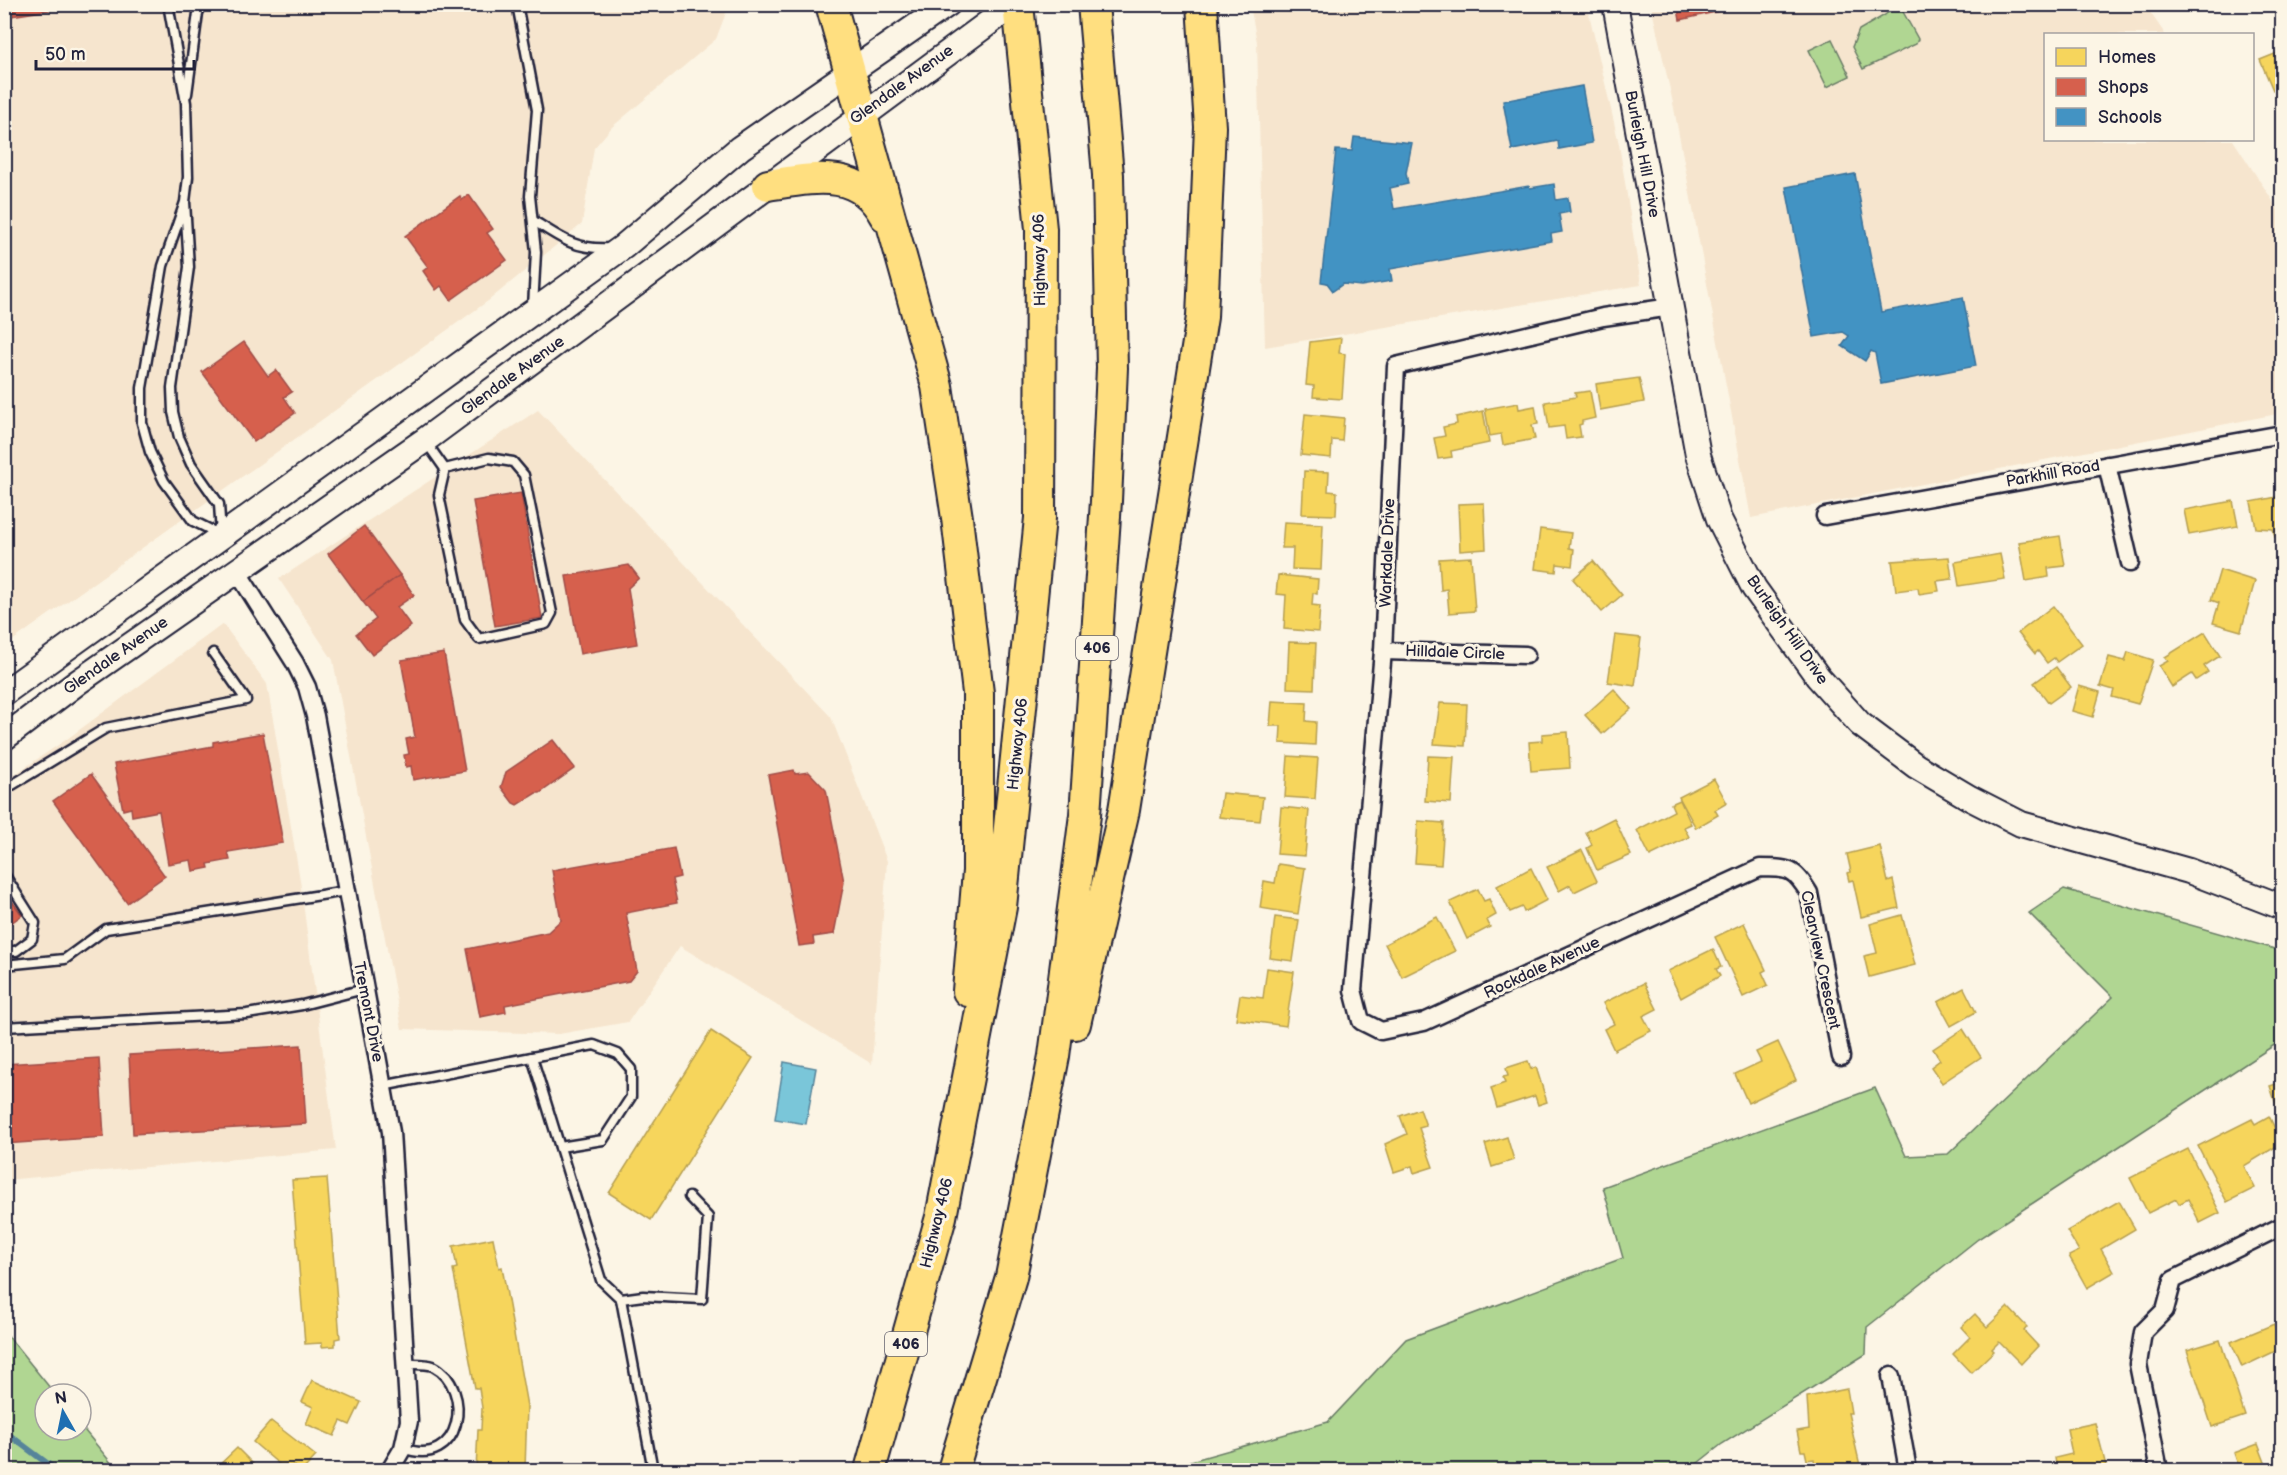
<svg xmlns="http://www.w3.org/2000/svg" width="2287" height="1475" font-family="'Balsamiq Sans',sans-serif">
  <rect width="100%" height="100%" fill="#fcf5e5"/>
  <filter id="ink" filterUnits="userSpaceOnUse"><feTurbulence type="fractalNoise" baseFrequency=".0167" numOctaves="2"/><feDisplacementMap in="SourceGraphic" scale="12" xChannelSelector="R" yChannelSelector="G"/><feConvolveMatrix kernelMatrix="1 2 1 2 8 2 1 2 1" color-interpolation-filters="sRGB"/></filter>
  <g filter="url(#ink)">
    <g fill="#f6e5ce">
      <path d="M5 5H729L716 39 612 127 594 148 582 224 488 301 5 646Z"/>
      <path d="M1250 5H1587L1619 144 1641 285 1265 347 1257 42Z"/>
      <path d="M1651 5H2145L2165 34H2046V140H2233L2282 215V413L1751 518 1673 103Z"/>
      <path d="M538 410 831 717 887 861 872 1064 680 946 628 1022 559 1034 402 1029 333 660 279 579Z"/>
      <path d="M223 624 267 684 300 880 336 1150 5 1180V781L67 739Z"/>
    </g>
    <g fill="#b0d692" stroke="#697c66" stroke-width="1.5">
      <path d="M1894 7 1902 10 1918 39 1916 44 1863 69 1852 47 1859 30 1885 15Z"/>
      <path d="M1832 39 1850 76 1827 87 1809 50Z"/>
      <path d="M2064 889 2282 951V1040L1978 1239 1867 1327 1866 1354 1722 1444 1689 1470H1159L1328 1422 1406 1339 1623 1258 1603 1187 1875 1088 1906 1156 1948 1154 2113 997 2029 913Z"/>
      <path d="M4 1331 55 1394H45V1430H81V1426L117 1470H5Z"/>
    </g>
    <path fill="#7ac6d9" stroke="#57849a" stroke-width="1.5" d="M784 1062 816 1068 806 1124 775 1119Z"/>
    <g fill="#f6d55c" stroke="#b69f52" stroke-width="1.5">
      <path d="M2282 51V86L2273 90 2260 60Z"/>
      <path d="M1341 338 1339 353 1345 354 1342 399 1313 397 1314 386 1306 385 1310 342Z"/>
      <path d="M1639 378 1644 402 1600 410 1596 384Z"/>
      <path d="M1590 391 1595 418 1582 421V424L1579 425 1581 437 1566 439 1564 426 1549 428 1545 402 1576 397 1575 393Z"/>
      <path d="M1518 403 1519 409 1535 406 1538 424 1532 425 1535 439 1503 445 1501 434 1490 436 1485 409Z"/>
      <path d="M1483 411 1489 443 1451 451 1452 457 1438 459 1434 438 1445 436 1443 427 1457 424 1456 417Z"/>
      <path d="M1305 414 1344 418 1342 441 1332 440 1331 458 1301 455Z"/>
      <path d="M1304 471 1329 472 1328 491 1337 492 1336 515 1302 514Z"/>
      <path d="M2282 496V535L2275 537 2273 529 2256 528 2251 502Z"/>
      <path d="M2233 501 2238 526 2189 535 2184 510Z"/>
      <path d="M1484 503 1486 549 1460 551 1458 504Z"/>
      <path d="M1284 522 1323 524 1321 570 1292 569 1293 548H1282Z"/>
      <path d="M1540 529 1571 533 1569 548 1574 549 1572 566 1557 564 1556 572 1535 569Z"/>
      <path d="M2060 536 2065 566 2048 568 2049 577 2026 581 2019 542Z"/>
      <path d="M2000 554 2005 579 1959 586 1955 562Z"/>
      <path d="M1471 557 1475 611 1449 613 1447 589 1441 590 1439 559Z"/>
      <path d="M1949 557 1952 579 1937 581 1939 591 1919 594 1918 588 1896 591 1892 561Z"/>
      <path d="M1593 561 1622 595 1602 612 1573 579Z"/>
      <path d="M2220 570 2255 581 2241 631 2213 623 2219 603 2211 600Z"/>
      <path d="M1278 575 1318 579 1317 594 1313 593 1312 605 1320 606 1318 632 1284 629 1286 595 1276 594Z"/>
      <path d="M2053 606 2082 644 2057 662 2054 658 2047 663 2038 651 2035 654 2018 633Z"/>
      <path d="M2205 632 2220 656 2204 666 2208 672 2196 680 2192 674 2172 687 2159 666 2168 661 2165 657Z"/>
      <path d="M1615 635 1641 638 1635 686 1608 682Z"/>
      <path d="M1289 642 1316 643 1314 689 1287 688Z"/>
      <path d="M2128 652 2153 660 2138 704 2112 697 2114 690 2100 686 2109 657 2125 661Z"/>
      <path d="M2056 667 2071 687 2049 703 2034 683Z"/>
      <path d="M2079 686 2100 692 2093 717 2072 711Z"/>
      <path d="M1614 689 1631 709 1602 734 1585 715Z"/>
      <path d="M1272 701 1307 703 1306 721 1316 722 1315 745 1280 743 1281 726H1270Z"/>
      <path d="M1440 703 1467 704 1465 746 1434 744Z"/>
      <path d="M1568 732 1570 768 1531 771 1529 742 1542 741V734Z"/>
      <path d="M1288 756 1318 758 1315 799 1285 797Z"/>
      <path d="M1428 756 1454 757 1451 803 1425 801Z"/>
      <path d="M1714 779 1727 803 1715 810 1718 815 1696 828 1679 797Z"/>
      <path d="M1222 793 1263 797 1260 821 1219 817Z"/>
      <path d="M1680 800 1691 824 1684 827 1689 837 1650 856 1637 830 1674 811 1671 804Z"/>
      <path d="M1281 807 1309 810 1305 856 1277 854Z"/>
      <path d="M1614 818 1631 855 1597 870 1587 848 1592 845 1586 832Z"/>
      <path d="M1418 821 1444 823 1441 865 1415 863Z"/>
      <path d="M1880 846 1888 882 1893 880 1899 908 1861 917 1853 880 1849 881 1847 873 1851 872 1847 854Z"/>
      <path d="M1582 850 1597 881 1574 892 1570 885 1559 891 1547 867Z"/>
      <path d="M1278 864 1305 868 1298 914 1260 908 1264 881 1275 883Z"/>
      <path d="M1531 868 1547 900 1524 912 1522 907 1510 912 1497 886Z"/>
      <path d="M1478 889 1484 901 1489 899 1496 915 1487 920 1490 927 1467 939 1450 902Z"/>
      <path d="M1902 915 1915 965 1869 977 1864 956 1877 953 1870 924Z"/>
      <path d="M1275 917 1299 920 1293 961 1270 958Z"/>
      <path d="M1437 917 1455 951 1402 977 1385 944Z"/>
      <path d="M1744 923 1766 970 1762 972 1768 985 1743 997 1715 937Z"/>
      <path d="M1713 949 1721 967 1716 969 1720 976 1681 998 1668 971Z"/>
      <path d="M1267 968 1294 972 1286 1026 1236 1019 1240 995 1263 998Z"/>
      <path d="M1644 983 1657 1009 1643 1016 1651 1031 1614 1050 1604 1029 1614 1024 1603 1003Z"/>
      <path d="M1964 988 1976 1012 1951 1026 1938 1002Z"/>
      <path d="M1963 1029 1981 1057 1942 1083 1931 1067 1940 1060 1933 1049Z"/>
      <path d="M711 1031 753 1058 651 1220 609 1193Z"/>
      <path d="M1778 1042 1796 1080 1748 1103 1735 1074 1761 1062 1756 1052Z"/>
      <path d="M1528 1061 1531 1069 1536 1067 1547 1102 1538 1105 1535 1096 1497 1108 1491 1088 1505 1083 1503 1077 1508 1076 1506 1068Z"/>
      <path d="M2282 1082V1116L2280 1117 2270 1086Z"/>
      <path d="M1420 1109 1426 1126 1419 1128 1433 1167 1414 1173 1412 1166 1394 1172 1385 1144 1407 1134 1400 1116Z"/>
      <path d="M2269 1116 2282 1143 2244 1166 2255 1188 2227 1202 2198 1146 2252 1119 2255 1124Z"/>
      <path d="M1507 1137 1514 1160 1492 1167 1485 1144Z"/>
      <path d="M2188 1149 2220 1213 2200 1223 2188 1199 2179 1204 2176 1199 2148 1213 2130 1178Z"/>
      <path d="M327 1178 340 1338 335 1339V1346L322 1347V1343L305 1344 292 1180Z"/>
      <path d="M2119 1201 2135 1229 2101 1249 2114 1272 2087 1288 2069 1256 2079 1251 2067 1231Z"/>
      <path d="M493 1238 499 1268 502 1267 527 1406 525 1470H476L478 1430H481L482 1408 479 1388H475L453 1269 457 1268 453 1246Z"/>
      <path d="M2008 1307 2027 1327 2024 1331 2038 1346 2021 1364 1999 1342 1992 1349 1994 1351 1971 1373 1953 1354 1970 1337 1961 1327 1975 1314 1987 1327Z"/>
      <path d="M2274 1324 2282 1348 2242 1367 2231 1342Z"/>
      <path d="M2220 1340 2245 1416 2212 1427 2187 1350Z"/>
      <path d="M312 1380 361 1402 350 1425 341 1421 334 1436 306 1424 313 1407 302 1402Z"/>
      <path d="M1847 1389 1851 1413H1848L1861 1470H1816L1814 1459 1807 1460 1805 1451H1801L1797 1431 1809 1429 1807 1397Z"/>
      <path d="M271 1421 316 1456 303 1470 293 1465 286 1470 253 1442Z"/>
      <path d="M2095 1423 2107 1470H2057L2055 1458 2072 1454 2067 1429Z"/>
      <path d="M2258 1444 2268 1470H2240L2234 1453Z"/>
      <path d="M237 1448 259 1470H214Z"/>
      <path d="M2005 1464 2006 1470H1971Z"/>
    </g>
    <g fill="#d6604d" stroke="#a04d48" stroke-width="1.5">
      <path d="M4 4H87L4 17Z"/>
      <path d="M1677 4H1733V8L1680 20Z"/>
      <path d="M469 195 493 229 487 233 507 260 451 300 441 286 436 290 423 271 428 267 405 236 460 196 462 200Z"/>
      <path d="M244 342 268 376 276 370 292 392 284 397 295 413 254 442 202 372Z"/>
      <path d="M521 493 542 618 495 626 473 501Z"/>
      <path d="M364 526 400 575 363 602 328 554Z"/>
      <path d="M629 565 639 578 628 588 637 644 580 654 566 576Z"/>
      <path d="M400 575 414 595 397 607 411 626 372 655 356 634 376 619 363 602Z"/>
      <path d="M444 653 465 771 413 780 411 766 406 767 404 755 409 754 406 739 415 737 401 660Z"/>
      <path d="M263 733 283 843 228 852 230 860 208 864 209 868 193 871 191 860 168 864 159 811 132 816 131 808 123 810 114 764 213 746V742Z"/>
      <path d="M553 740 575 768 540 793H536L517 805 513 803 501 787 506 772Z"/>
      <path d="M794 770 795 774 809 772 826 790 844 882 834 934 813 937 814 944 799 946 768 775Z"/>
      <path d="M91 774 165 876 127 903 53 801Z"/>
      <path d="M674 848 680 877 672 879 677 903 626 913 637 971 629 981 505 1005 506 1012 480 1017 467 949 548 932 561 920 552 870Z"/>
      <path d="M4 890 22 915 4 928Z"/>
      <path d="M301 1045 306 1124 133 1134 129 1055Z"/>
      <path d="M99 1058 104 1137 4 1144V1064Z"/>
    </g>
    <g fill="#4393c3" stroke="#39719a" stroke-width="1.5">
      <path d="M1582 86 1592 143 1559 149 1558 141 1512 150 1503 101Z"/>
      <path d="M1354 137 1412 143 1406 173 1408 184 1390 188 1394 209 1529 186 1530 188 1554 184 1556 200 1568 198 1570 212 1559 214 1562 232 1551 234 1552 241 1390 269 1392 281 1361 286 1343 284 1333 291 1327 283 1321 282 1336 150 1352 151Z"/>
      <path d="M1855 174 1881 312 1963 297 1976 366 1881 384 1875 353 1871 351 1865 361 1842 346 1849 336 1843 332 1814 337 1786 187Z"/>
    </g>
    <g fill="none" stroke-linecap="round" stroke-linejoin="round">
      <path stroke="#57849a" stroke-width="6" d="M4 1431 56 1470"/>
      <g stroke="#22223b" stroke-width="13">
        <g id="service">
          <path d="M168 4 186 103 188 177 185 202 189 267 172 388 173 412 179 437 191 464 219 504 221 535 193 521 164 481 150 452 142 423V388L163 266 185 202"/>
          <path d="M517 4 537 110 530 196 536 252 533 307"/>
          <path d="M187 94 198 13 202 4"/>
          <path d="M534 221C562 239 576 250 610 248"/>
          <path d="M426 442 445 469 439 495 465 620 479 639 546 624 552 613 524 475 513 462 489 458 445 469"/>
          <path d="M4 790 106 728 246 700 213 653"/>
          <path d="M4 874 35 923 32 939 16 951H4"/>
          <path d="M4 965 65 959 106 929 346 891"/>
          <path d="M4 1027 247 1014 302 1005 364 989"/>
          <path d="M532 1057 594 1045 618 1054 631 1069V1097L603 1140 560 1147"/>
          <path d="M382 1086 532 1057 601 1280 621 1299 643 1296 702 1299 708 1217 689 1197"/>
          <path d="M621 1299 653 1470"/>
          <path d="M403 1448C462 1471 475 1388 433 1366 426 1363 413 1364 405 1364"/>
        </g>
      </g>
      <g stroke="#22223b" stroke-width="21">
        <g id="minor">
          <path d="M1671 307 1603 317 1396 366 1383 651 1353 990 1361 1021 1381 1031 1424 1022 1760 868C1789 868 1794 868 1809 893L1841 1057"/>
          <path d="M2107 465 2130 563"/>
          <path d="M1825 516 2282 434"/>
          <path d="M237 571 295 663 307 687 315 716 391 1132 409 1421 403 1448 390 1470"/>
          <path d="M1383 651 1526 655"/>
          <path d="M1891 1376 1908 1470"/>
          <path d="M2159 1470 2138 1364 2143 1332 2165 1310 2173 1280 2282 1226"/>
        </g>
      </g>
      <g stroke="#22223b" stroke-width="28">
        <g id="secondary">
          <path d="M1615 4 1698 455 1719 519 1754 588 1818 677 1860 724 1916 766 1970 798 2021 824 2189 871 2282 907"/>
          <path d="M4 693 623 247 740 148 948 4"/>
          <path d="M4 738 78 682 425 440 1014 4"/>
        </g>
      </g>
      <g stroke="#22223b" stroke-width="34">
        <g id="motorway">
          <path d="M831 4 937 386 957 518 978 693V871L968 991"/>
          <path d="M768 185C814 178 859 167 885 216"/>
          <path d="M1075 1024 1124 810 1202 317 1210 127 1202 4"/>
          <path d="M870 1470 941 1217 1001 907 1040 518 1041 229 1018 4"/>
          <path d="M953 1470 1011 1277 1054 1056 1085 815 1106 501 1112 368 1108 175 1093 4"/>
        </g>
      </g>
      <use href="#service" stroke="#fcf5e5" stroke-width="8"/>
      <use href="#minor" stroke="#fcf5e5" stroke-width="16"/>
      <use href="#secondary" stroke="#fcf5e5" stroke-width="24"/>
      <use href="#motorway" stroke="#ffdf80" stroke-width="30"/>
    </g>
  </g>
  <g text-anchor="middle" dominant-baseline="central" stroke-width="6" stroke-linejoin="round" paint-order="stroke">
    <g fill="#fcf5e5" stroke="#63616e" stroke-width="1.5">
      <rect x="1076" y="636" width="42" height="24" rx="4.5"/>
      <rect x="885" y="1332" width="42" height="24" rx="4.5"/>
    </g>
    <g font-size="15" font-weight="bold" fill="#22223b">
      <text x="1097" y="648">406</text>
      <text x="906" y="1344">406</text>
    </g>
    <g font-size="16" fill="#22223b" stroke="#fcf5e5">
      <text transform="translate(902 85) rotate(-36)">Glendale Avenue</text>
      <text transform="translate(1642 154) rotate(79)">Burleigh Hill Drive</text>
      <text transform="translate(1040 260) rotate(-91)">Highway 406</text>
      <text transform="translate(513 376) rotate(-36)">Glendale Avenue</text>
      <text transform="translate(2053 474) rotate(-10)">Parkhill Road</text>
      <text transform="translate(1388 553) rotate(-88)">Warkdale Drive</text>
      <text transform="translate(1787 630) rotate(55)">Burleigh Hill Drive</text>
      <text transform="translate(1455 653) rotate(2)">Hilldale Circle</text>
      <text transform="translate(116 656) rotate(-35)">Glendale Avenue</text>
      <text transform="translate(1018 744) rotate(-84)">Highway 406</text>
      <text transform="translate(1820 960) rotate(78)">Clearview Crescent</text>
      <text transform="translate(1542 968) rotate(-25)">Rockdale Avenue</text>
      <text transform="translate(368 1012) rotate(79)">Tremont Drive</text>
      <text transform="translate(937 1223) rotate(-76)">Highway 406</text>
    </g>
  </g>
  <rect width="2287" height="1475" fill="none" stroke="#fcf5e5" stroke-width="24"/>
  <rect x="12" y="12" width="2263" height="1451" fill="none" stroke="#22223b" stroke-width="2" filter="url(#ink)"/>
  <rect x="2044" y="33" width="210" height="108" fill="#fcf5e5" stroke="#a5a1a1" stroke-width="1.5"/>
  <rect x="2056" y="48" width="30" height="18" fill="#f6d55c" stroke="#a5a1a1" stroke-width="1.5"/>
  <text x="2098" y="63" font-size="18" fill="#22223b">Homes</text>
  <rect x="2056" y="78" width="30" height="18" fill="#d6604d" stroke="#a5a1a1" stroke-width="1.5"/>
  <text x="2098" y="93" font-size="18" fill="#22223b">Shops</text>
  <rect x="2056" y="108" width="30" height="18" fill="#4393c3" stroke="#a5a1a1" stroke-width="1.5"/>
  <text x="2098" y="123" font-size="18" fill="#22223b">Schools</text>
  <g transform="translate(63 1412) rotate(351)"><circle r="28" fill="#fcf5e5" stroke="#a5a1a1" stroke-width="1.5"/>
  <path d="M0-4.5L10 22L0 15L-10 22Z" fill="#1f6fb2"/>
  <text y="-9" font-size="16" font-weight="bold" text-anchor="middle" fill="#22223b">N</text>
  </g>
  <path d="M36 60v9h158v-9" fill="none" stroke="#22223b" stroke-width="3"/>
  <text x="45" y="60" font-size="18" fill="#22223b" stroke="#fcf5e5" stroke-width="4.5" paint-order="stroke">50 m</text>
</svg>
